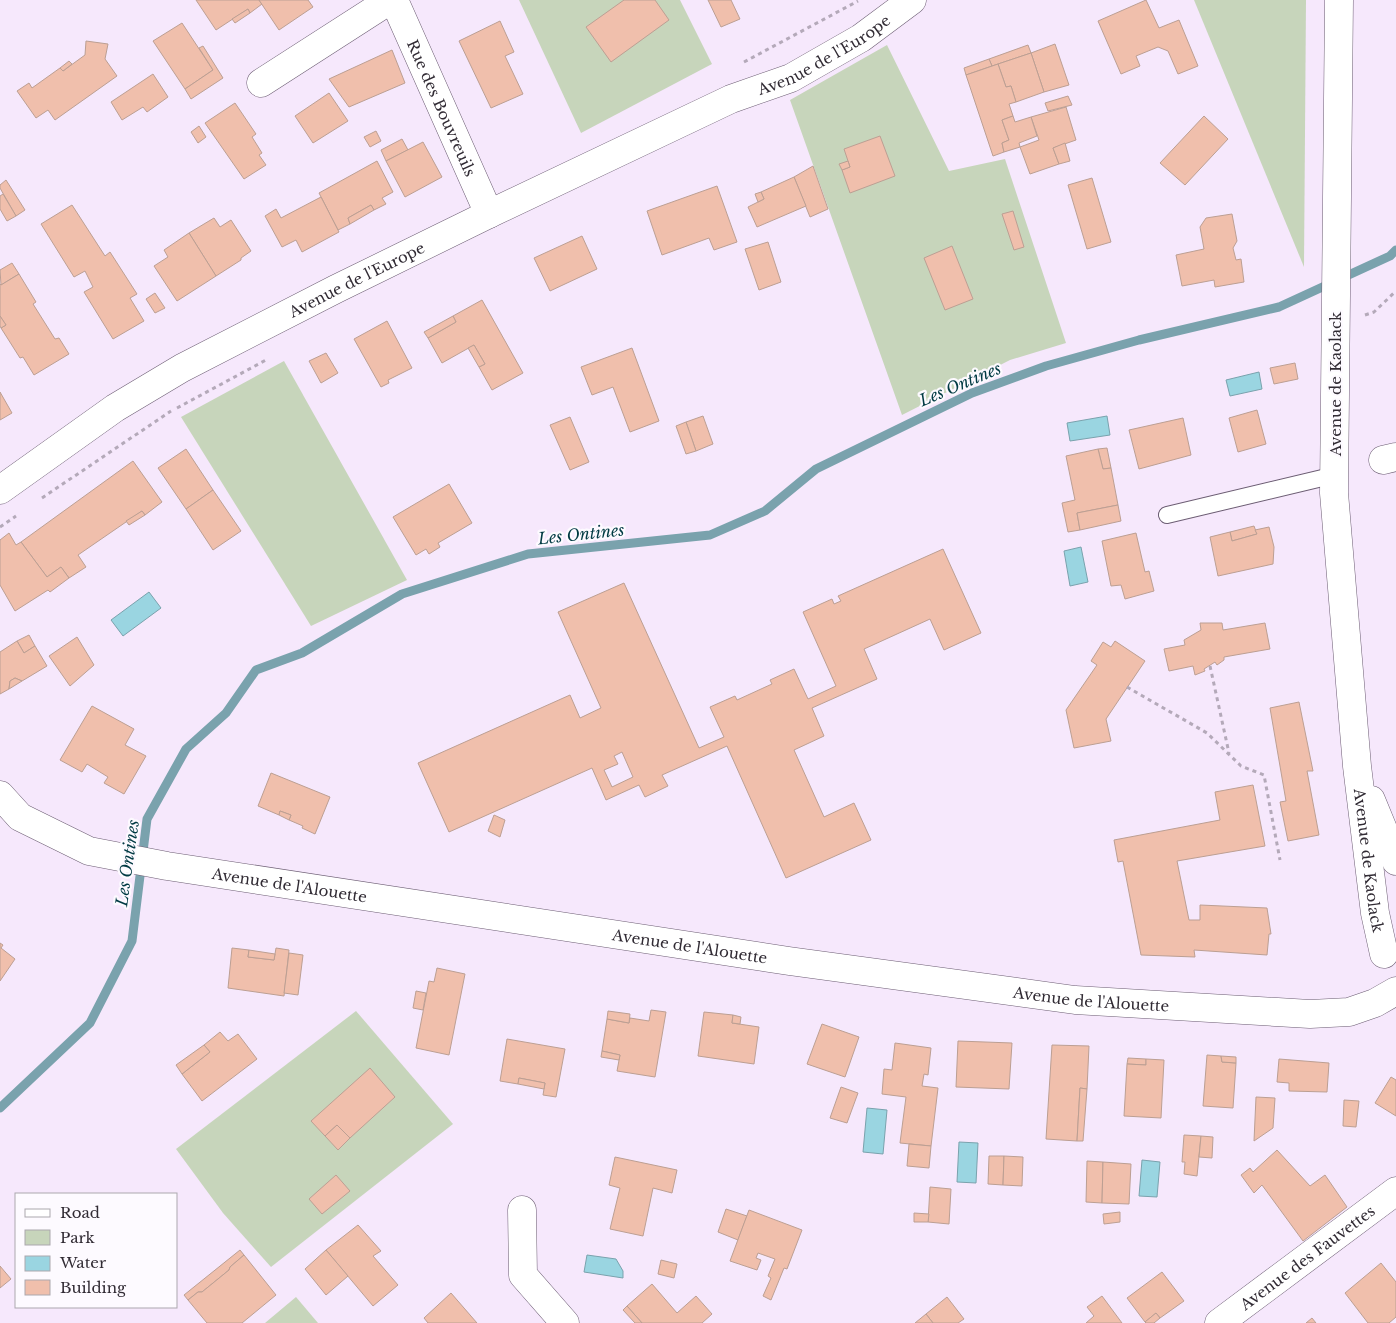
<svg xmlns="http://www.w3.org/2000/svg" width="1396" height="1323" font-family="'Libre Baskerville',serif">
  <rect width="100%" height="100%" fill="#f6e8fc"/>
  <g fill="#c7d5bb">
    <path d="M519 0H680L712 64 581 133Z"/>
    <path d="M1194 0H1306L1304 267Z"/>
    <path d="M887 45 949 171 1005 159 1066 343 1010 360 902 415 790 100Z"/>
    <path d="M284 361 407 580 311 626 181 417Z"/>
    <path d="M356 1011 453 1124 271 1267 223 1213 176 1149Z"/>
    <path d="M296 1297 318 1323H265Z"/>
  </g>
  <g fill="#9ad5e1" stroke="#7aa2ad">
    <path d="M1259 372 1262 389 1230 396 1226 380Z"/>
    <path d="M1107 416 1110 435 1070 441 1067 423Z"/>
    <path d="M1081 547 1088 582 1070 586 1064 551Z"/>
    <path d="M149 592 161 608 123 636 111 620Z"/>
    <path d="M867 1108 887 1110 883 1154 863 1152Z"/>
    <path d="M959 1142 978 1143 976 1183 957 1182Z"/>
    <path d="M1142 1160 1160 1162 1157 1197 1139 1196Z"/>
    <path d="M587 1255 616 1259 623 1271V1278L584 1272Z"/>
  </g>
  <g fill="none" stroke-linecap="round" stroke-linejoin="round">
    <path stroke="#7aa2ad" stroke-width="9" d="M0 1108 90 1023 132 941 147 819 186 749 226 713 256 670 302 653 402 594 528 554 710 535 765 511 816 469 972 393 1046 366 1139 340 1279 307 1390 256 1396 250"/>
  </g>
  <g fill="#f0bfac" stroke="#bc9f93" fill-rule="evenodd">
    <path d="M196 0H259L262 4 250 13 248 9 216 30Z"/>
    <path d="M259 0H308L313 7 279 30Z"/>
    <path d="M624 0H655L669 20 611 62 586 27Z"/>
    <path d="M708 0H731L740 19 721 27Z"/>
    <path d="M1146 0 1159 28 1179 20 1198 66 1178 74 1168 51 1158 47 1136 56 1140 66 1121 74 1098 21Z"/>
    <path d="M248 9 250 13 235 23 232 19Z"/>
    <path d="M500 21 514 52 505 56 523 94 491 108 459 41Z"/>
    <path d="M182 23 213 70 185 89 153 41Z"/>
    <path d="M86 41 108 44 105 59 117 76 55 120 48 110 36 118 17 91 29 83 32 88 60 68 63 71 85 55Z"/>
    <path d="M1055 44 1069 85 1044 92 1031 53Z"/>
    <path d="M1028 45 1031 53 992 66 989 59Z"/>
    <path d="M203 46 223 78 191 99 185 89 213 70 199 48Z"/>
    <path d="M392 50 405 83 349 107 329 79Z"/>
    <path d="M1031 53 1044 92 1016 102 1011 86 1006 87 998 64Z"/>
    <path d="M989 59 992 66 966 75 964 68Z"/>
    <path d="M69 61 72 64 63 71 60 68Z"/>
    <path d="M998 64 1006 87 1011 86 1016 102 1009 104 1013 116 1002 120 1009 140 1002 143 1004 152 993 156 966 75Z"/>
    <path d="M153 74 168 97 147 112 143 107 122 120 111 102Z"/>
    <path d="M329 93 348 121 313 143 295 116Z"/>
    <path d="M1068 96 1072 105 1048 111 1045 103Z"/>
    <path d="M235 103 256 134 252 137 262 153 259 155 266 165 244 179 205 123Z"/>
    <path d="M1066 107 1076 140 1053 148 1059 164 1030 174 1020 147 1039 140 1031 117Z"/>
    <path d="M1013 116 1015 122 1031 117 1037 136 1019 143 1020 147 1004 152 1002 143 1009 140 1002 120Z"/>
    <path d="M1204 116 1228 139 1185 185 1160 163Z"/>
    <path d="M199 126 206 137 198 143 191 132Z"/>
    <path d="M376 131 381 141 370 147 364 137Z"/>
    <path d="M880 136 895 176 850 193 842 170 850 167 844 149Z"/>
    <path d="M402 139 408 150 386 161 381 150Z"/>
    <path d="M423 142 442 177 405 197 386 161Z"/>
    <path d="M1065 143 1070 161 1059 164 1053 148Z"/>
    <path d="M377 161 393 192 382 198 386 204 374 210 371 205 348 218 350 224 338 230 319 193Z"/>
    <path d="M848 161 850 167 842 170 839 164Z"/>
    <path d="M813 166 828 209 810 217 794 177Z"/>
    <path d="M794 177 806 206 757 227 748 207 764 199 761 192Z"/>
    <path d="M1092 178 1111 242 1087 249 1068 185Z"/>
    <path d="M6 180 25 210 16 216 0 188V185Z"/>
    <path d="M717 186 737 242 714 250 709 238 662 255 647 211Z"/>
    <path d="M761 192 764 199 758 202 755 194Z"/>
    <path d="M3 194 16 216 7 221 0 209V196Z"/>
    <path d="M321 197 339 232 302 252 296 240 282 247 265 216 276 209 281 218Z"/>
    <path d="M72 205 105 256 110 252 137 294 130 298 144 321 113 339 84 292 93 287 85 271 74 277 41 224Z"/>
    <path d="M371 205 374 210 350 224 348 218Z"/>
    <path d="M1013 211 1024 247 1014 250 1002 214Z"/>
    <path d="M1232 214 1237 241 1233 248 1236 260 1241 259 1244 282 1215 287 1214 280 1182 286 1176 255 1204 249 1200 227 1206 218Z"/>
    <path d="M214 218 220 227 231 220 251 251 241 258V260L216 276 189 233Z"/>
    <path d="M189 233 216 276 177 301 154 266 168 257 164 250Z"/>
    <path d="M582 236 597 269 550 291 534 258Z"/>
    <path d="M768 242 781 282 759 290 745 249Z"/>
    <path d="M952 246 973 299 945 310 924 258Z"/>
    <path d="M12 263 19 274 1 285 0 270Z"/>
    <path d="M19 274 36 302 33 304 55 339 59 338 69 354 34 375 23 357 20 358 1 328 6 325 0 316V284L1 285Z"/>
    <path d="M155 293 165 308 155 313 146 299Z"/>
    <path d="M482 300 523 373 492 390 479 367 485 364 474 345 442 363 428 338 456 322 453 316Z"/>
    <path d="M0 316 6 325 1 328 0 326Z"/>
    <path d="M453 316 456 322 428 338 424 332Z"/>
    <path d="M387 321 412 368 388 380 389 383 381 387 354 339Z"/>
    <path d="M474 345 485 364 479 367 468 348Z"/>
    <path d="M632 348 659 421 630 432 613 387 592 395 581 367Z"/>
    <path d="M326 353 338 373 321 383 309 361Z"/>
    <path d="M1295 363 1298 379 1274 384 1270 368Z"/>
    <path d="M0 392 12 413 0 420Z"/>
    <path d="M1257 410 1266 444 1238 452 1229 418Z"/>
    <path d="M703 416 713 444 696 451 686 422Z"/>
    <path d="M570 417 589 462 570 470 550 425Z"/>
    <path d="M1183 418 1191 455 1139 469 1129 430Z"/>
    <path d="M686 422 696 451 686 454 676 426Z"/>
    <path d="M1107 448 1111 468 1103 469 1098 449Z"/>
    <path d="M186 449 213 490 186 509 158 468Z"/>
    <path d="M1098 449 1103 469 1111 468 1118 505 1077 513 1080 530 1068 532 1062 503 1075 500 1066 456Z"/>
    <path d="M133 461 162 502 145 515 142 511 78 555 86 567 69 578 61 567 47 577 21 542Z"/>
    <path d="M449 484 472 523 438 543 440 547 429 554 426 549 416 555 393 517Z"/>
    <path d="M213 490 241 531 213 550 186 509Z"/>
    <path d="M1118 505 1121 521 1080 530 1077 513Z"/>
    <path d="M142 511 145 515 129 525 126 521Z"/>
    <path d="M1254 526 1257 534 1232 541 1230 532Z"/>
    <path d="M1269 527 1274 547 1273 564 1218 576 1210 537 1230 532 1232 541 1257 534 1255 530Z"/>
    <path d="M9 533 16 545 21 542 47 577 61 567 69 578 50 592 48 590 15 611 0 585V540Z"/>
    <path d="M1136 533 1145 572 1149 571 1154 591 1125 599 1121 585 1111 586 1102 541Z"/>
    <path d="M943 549 981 633 944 650 930 619 864 649 877 679 812 708 824 736 794 750 824 817 854 803 871 840 786 878 727 746 662 775 668 786 645 797 639 785 606 800 592 768 449 832 418 763 570 695 580 718 601 708 558 612 624 583 699 748 724 737 710 707 735 696 737 700 772 684 770 680 794 669 808 699 836 686 803 612 832 599 834 604 841 601 838 596ZM622 752 633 777 612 787 604 770 618 764 614 756Z"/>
    <path d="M1200 623H1222L1223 630 1265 623 1270 649 1224 657V660L1217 665 1215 662 1204 669 1205 671 1195 675 1193 666 1169 671 1164 649 1185 645 1184 640 1201 630Z"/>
    <path d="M29 635 35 646 24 653 17 641Z"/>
    <path d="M77 637 94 665 70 686 49 656Z"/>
    <path d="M17 641 24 653 35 646 47 666 22 681 15 678 10 681 9 689 0 694V652Z"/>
    <path d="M1115 641 1145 661 1106 719 1111 741 1074 748 1066 710 1097 665 1091 661 1103 642 1111 647Z"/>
    <path d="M15 678 22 681 9 689 10 681Z"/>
    <path d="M1299 702 1313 771H1307L1319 835 1288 841 1280 802 1286 801 1270 708Z"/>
    <path d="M92 706 134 729 125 745 146 756 124 794 104 783 108 777 87 764 82 772 60 760Z"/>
    <path d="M271 773 330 797 315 834 302 828 303 826 289 820 291 815 280 811 279 815 258 806Z"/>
    <path d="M1253 785 1265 846 1177 861 1189 920H1200V905L1267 908 1271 934H1269L1267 955 1194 950 1195 957 1141 955 1123 861 1118 862 1114 840 1220 820 1215 792Z"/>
    <path d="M280 811 291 815 289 820 279 815Z"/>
    <path d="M494 815 505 820 500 837 488 831Z"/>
    <path d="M0 943 3 945 1 948 15 959 0 981Z"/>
    <path d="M232 948 249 950 248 957 274 960 276 948 289 950 284 996 228 988Z"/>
    <path d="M249 950 275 954 274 960 248 957Z"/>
    <path d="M289 953 303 955 298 995 284 993Z"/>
    <path d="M437 968 465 974 449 1055 416 1048 429 981 434 982Z"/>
    <path d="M416 991 426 993 423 1010 413 1008Z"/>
    <path d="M651 1010 666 1012 655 1077 617 1071 620 1055 602 1051 607 1019 629 1023 630 1018 649 1021Z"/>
    <path d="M608 1011 630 1014 629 1023 607 1019Z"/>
    <path d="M704 1012 733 1015 732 1023 759 1027 754 1064 698 1056Z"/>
    <path d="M733 1015 741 1017 740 1024 732 1023Z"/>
    <path d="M822 1024 859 1037 845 1077 807 1064Z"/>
    <path d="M220 1032 228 1041 238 1034 257 1059 202 1101 182 1074 210 1052 204 1045Z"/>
    <path d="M507 1039 565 1049 556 1097 543 1095 545 1083 519 1078 518 1084 500 1081Z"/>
    <path d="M958 1041 1012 1043 1009 1089 956 1087Z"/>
    <path d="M895 1043 931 1048 928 1075 924 1074 922 1086 938 1088 931 1146 900 1143 906 1097 882 1094 884 1069 892 1070Z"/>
    <path d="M204 1045 210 1052 182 1074 176 1065Z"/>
    <path d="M1052 1045 1089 1046 1087 1089 1080 1088 1077 1141 1046 1139Z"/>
    <path d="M602 1051 620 1055 619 1060 601 1057Z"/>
    <path d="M1207 1055 1221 1056 1222 1062 1236 1063 1233 1108 1203 1106Z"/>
    <path d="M1221 1056 1236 1057V1063L1222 1062Z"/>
    <path d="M1128 1058 1146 1059V1065L1127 1064Z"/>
    <path d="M1146 1059 1164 1060 1161 1118 1124 1116 1127 1064 1146 1065Z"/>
    <path d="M1279 1059 1329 1063 1327 1092 1289 1091V1083L1277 1082Z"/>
    <path d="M370 1068 395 1097 350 1138 337 1125 325 1136 311 1121Z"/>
    <path d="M1391 1077 1396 1080V1116L1375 1103Z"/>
    <path d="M519 1078 545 1083 544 1089 518 1084Z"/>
    <path d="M841 1087 858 1093 847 1123 830 1118Z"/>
    <path d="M1080 1088 1087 1089 1083 1141H1077Z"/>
    <path d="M1256 1097 1275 1098 1273 1128 1254 1141Z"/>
    <path d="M1344 1100 1359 1101 1356 1127 1343 1126Z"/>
    <path d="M337 1125 350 1138 338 1150 325 1136Z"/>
    <path d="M1184 1135 1201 1136 1197 1176 1184 1174 1185 1162H1182Z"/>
    <path d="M1201 1136 1213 1137 1212 1158 1199 1157Z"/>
    <path d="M909 1144 931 1146 929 1168 907 1166Z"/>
    <path d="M1277 1150 1310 1186 1325 1175 1347 1207 1303 1241 1262 1185 1254 1193 1241 1175 1250 1168 1253 1172Z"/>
    <path d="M989 1156H1004L1003 1185 988 1184Z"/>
    <path d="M1004 1156 1023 1157 1022 1186 1003 1185Z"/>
    <path d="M615 1157 677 1170 672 1193 653 1188 643 1236 610 1229 620 1188 609 1185Z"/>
    <path d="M1087 1161 1103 1162 1102 1203 1086 1202Z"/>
    <path d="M1103 1162 1131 1164 1129 1204 1102 1203Z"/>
    <path d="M336 1175 350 1191 322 1214 309 1199Z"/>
    <path d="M930 1187 951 1189 949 1224 928 1222Z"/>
    <path d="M726 1209 747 1216 738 1240 718 1232Z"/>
    <path d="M749 1210 802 1230 787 1269 784 1268 771 1300 763 1296 771 1278 768 1276 775 1259 758 1253 756 1258 761 1260 757 1270 730 1261Z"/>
    <path d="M1120 1212V1222L1104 1224 1103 1214Z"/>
    <path d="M914 1213 929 1214 928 1222H914Z"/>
    <path d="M358 1225 381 1251 373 1256 398 1285 373 1306 326 1250Z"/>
    <path d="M240 1250 244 1255 230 1267 229 1270 202 1292H198L188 1300 184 1295Z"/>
    <path d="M326 1250 348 1276 326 1295 305 1269Z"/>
    <path d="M244 1255 276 1295 242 1323H207L188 1300 198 1292H202L229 1270 230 1267Z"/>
    <path d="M661 1260 677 1264 674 1278 658 1274Z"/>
    <path d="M1381 1263 1396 1282V1317L1389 1323H1368L1345 1293Z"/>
    <path d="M0 1266 11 1279 0 1288Z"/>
    <path d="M1162 1272 1184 1301 1160 1318 1156 1313 1145 1322 1127 1298Z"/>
    <path d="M652 1284 677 1313 696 1296 712 1314 702 1323H642L627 1306Z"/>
    <path d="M451 1293 477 1323H428L424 1318Z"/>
    <path d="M1102 1296 1122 1323H1086L1094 1316 1087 1307Z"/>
    <path d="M947 1297 964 1319 958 1323H933L926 1314Z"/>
    <path d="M627 1306 642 1323H635L623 1310Z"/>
    <path d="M1156 1313 1160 1318 1154 1323H1146L1145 1322Z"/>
    <path d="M926 1314 933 1323H915Z"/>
    <path d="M1312 1318 1316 1323H1306Z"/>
  </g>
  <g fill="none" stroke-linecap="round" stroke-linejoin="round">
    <g stroke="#6c5d73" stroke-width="18">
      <path id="lane" d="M1167 515 1335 475"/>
    </g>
    <g stroke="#6c5d73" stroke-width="29">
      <g id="street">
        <path id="s1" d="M394 0 489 214"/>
        <path d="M261 83 390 0"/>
        <path d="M1383 460 1396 457"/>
        <path d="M522 1210 523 1275 565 1323"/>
        <path id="s2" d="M1219 1323 1396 1191"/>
      </g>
    </g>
    <g stroke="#6c5d73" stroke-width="29">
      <g id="secondary">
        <path id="s3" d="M1339 0 1334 493 1357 766 1375 913 1384 954"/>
        <path id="s4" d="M0 490 115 408 182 368 336 289 489 214 731 99 791 78 861 38 912 0"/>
        <path id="s5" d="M0 795 20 817 89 851 167 866 789 961 1075 1000 1310 1014 1349 1012 1375 1003 1396 991"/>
        <path d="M1371 800 1396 861"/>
      </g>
    </g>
    <g stroke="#b4a9b9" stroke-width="3" stroke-dasharray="4 4" stroke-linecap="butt">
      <path d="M744 62 858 1"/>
      <path d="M1365 315 1374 312 1396 291"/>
      <path d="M177 408 266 360"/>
      <path d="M42 498 171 411"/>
      <path d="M0 527 16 516"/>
      <path d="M1210 666 1229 753"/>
      <path d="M1127 687 1207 733 1241 766 1264 775 1280 860"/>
    </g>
    <use href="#lane" stroke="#fff" stroke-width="16"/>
    <use href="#street" stroke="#fff" stroke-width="28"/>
    <use href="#secondary" stroke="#fff" stroke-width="28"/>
  </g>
  <g text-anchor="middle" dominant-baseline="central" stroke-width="4.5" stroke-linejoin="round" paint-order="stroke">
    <g font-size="15" fill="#312b34" stroke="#fdfaff">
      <text stroke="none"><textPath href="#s4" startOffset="934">Avenue de l'Europe</textPath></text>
      <text stroke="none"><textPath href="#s1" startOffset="118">Rue des Bouvreuils</textPath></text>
      <text stroke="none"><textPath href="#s4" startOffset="415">Avenue de l'Europe</textPath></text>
      <text transform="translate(1335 384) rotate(-90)">Avenue de Kaolack</text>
      <text stroke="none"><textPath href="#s3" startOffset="862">Avenue de Kaolack</textPath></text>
      <text stroke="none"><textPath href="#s5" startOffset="310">Avenue de l'Alouette</textPath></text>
      <text stroke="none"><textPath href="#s5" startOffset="715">Avenue de l'Alouette</textPath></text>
      <text stroke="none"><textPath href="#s5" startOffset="1120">Avenue de l'Alouette</textPath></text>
      <text stroke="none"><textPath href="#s2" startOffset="110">Avenue des Fauvettes</textPath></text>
    </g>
    <g font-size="16" font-style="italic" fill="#003a43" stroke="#fdfaff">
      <text transform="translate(960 384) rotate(-23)">Les Ontines</text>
      <text transform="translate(581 534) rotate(-6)">Les Ontines</text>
      <text transform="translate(127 863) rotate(-82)">Les Ontines</text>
    </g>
  </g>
  <rect x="15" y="1193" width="162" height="115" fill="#fdfaff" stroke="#aba7ae"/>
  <rect x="25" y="1209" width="25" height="8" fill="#ffffff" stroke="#aba7ae"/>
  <text x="60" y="1218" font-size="15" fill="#312b34">Road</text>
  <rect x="25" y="1230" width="25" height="15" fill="#c7d5bb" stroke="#aba7ae"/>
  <text x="60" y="1243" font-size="15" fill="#312b34">Park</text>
  <rect x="25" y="1256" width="25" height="15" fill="#9ad5e1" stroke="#aba7ae"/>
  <text x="60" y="1268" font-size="15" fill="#312b34">Water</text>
  <rect x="25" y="1280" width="25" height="15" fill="#f0bfac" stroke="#aba7ae"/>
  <text x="60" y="1293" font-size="15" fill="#312b34">Building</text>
</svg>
